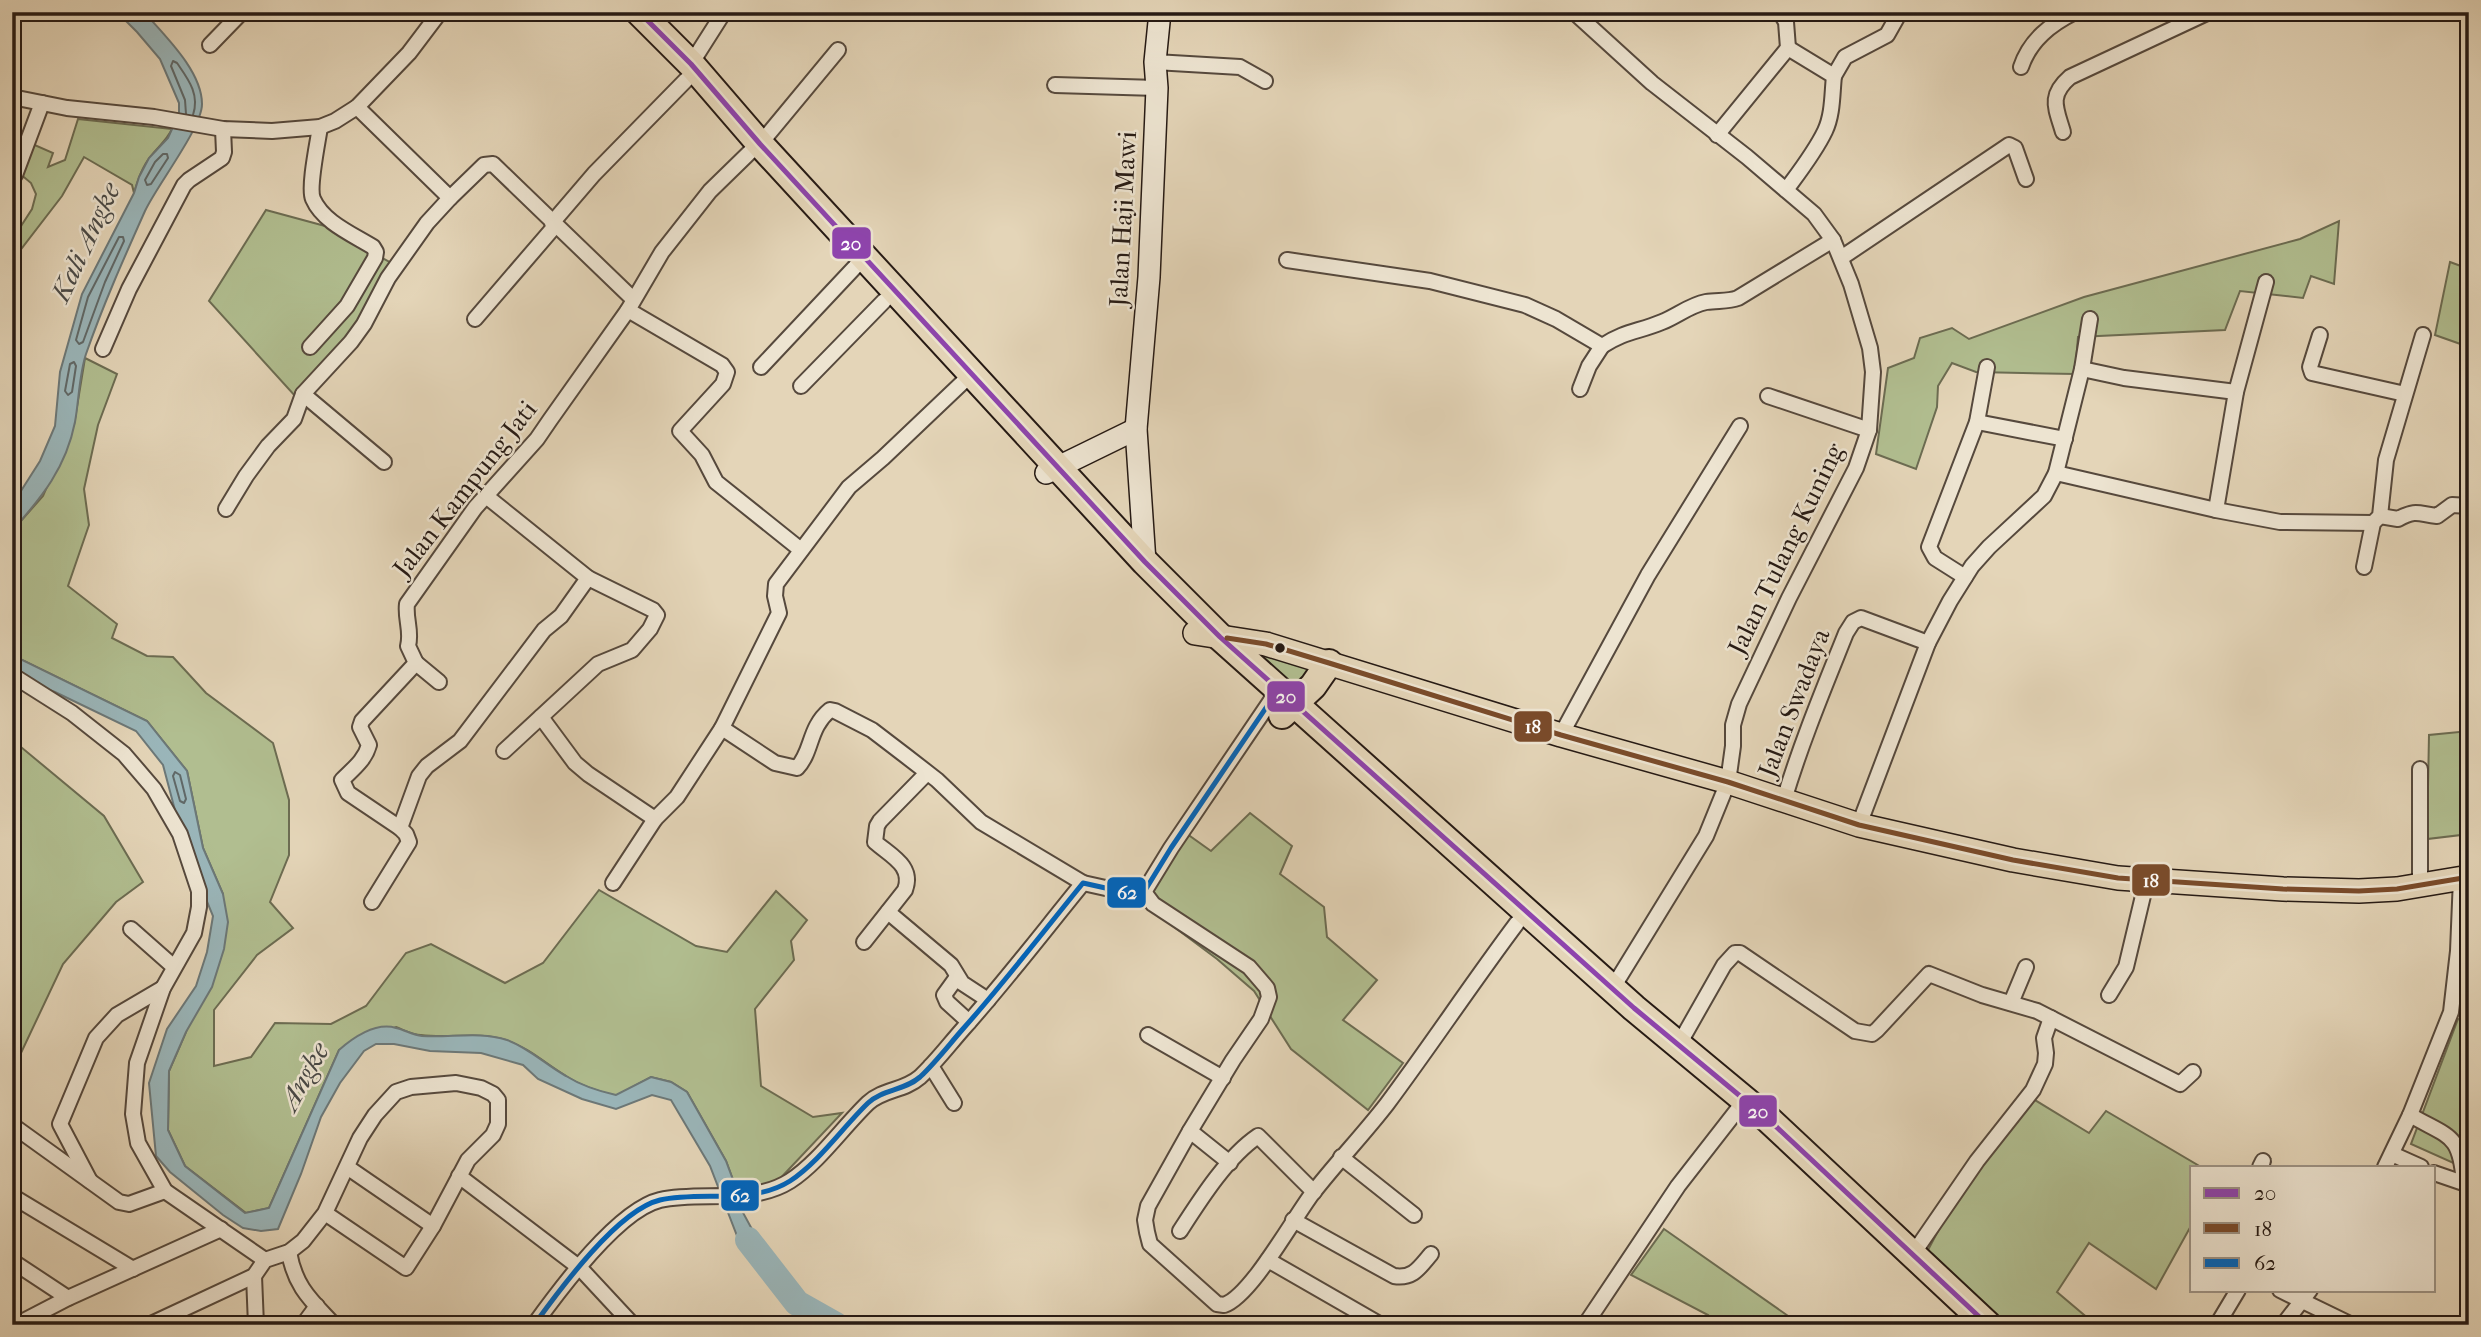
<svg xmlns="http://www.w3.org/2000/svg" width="2481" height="1337" font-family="'IM FELL French Canon',serif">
  <rect width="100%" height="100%" fill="#e4d5b8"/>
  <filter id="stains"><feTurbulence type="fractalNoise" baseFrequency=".00286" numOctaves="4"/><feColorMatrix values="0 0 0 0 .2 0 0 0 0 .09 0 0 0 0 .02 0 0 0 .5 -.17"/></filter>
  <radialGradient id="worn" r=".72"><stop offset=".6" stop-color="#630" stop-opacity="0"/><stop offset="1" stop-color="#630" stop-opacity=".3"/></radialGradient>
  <g fill="#b1be90" stroke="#6c6c52" stroke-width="2">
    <path d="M78 119 172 129C167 140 158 147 151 156 142 167 138 180 134 193L132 185 84 157 62 196 12 261V240L32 209 36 194 31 183 12 167V135L53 153 48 167 65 160Z"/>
    <path d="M266 210 325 226 393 264 358 326 296 397 209 301Z"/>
    <path d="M2339 221 2334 284 2311 276 2303 298 2240 291 2225 330 2078 337 2075 374 1976 372 1952 363 1938 386 1937 407 1916 469 1876 454 1888 368 1914 358 1920 338 1952 328 1969 339 2084 297 2300 239Z"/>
    <path d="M2450 262 2469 269V347L2435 335Z"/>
    <path d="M85 358 117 374 98 425 84 489 89 525 68 586 117 624 112 638 147 656 173 657 206 693 273 743 289 800V855L270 902 293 928 257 955 214 1010V1066L251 1057 275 1023 331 1024 366 1006 406 953 431 944 505 983 543 963 599 890 696 946 727 952 776 891 807 920 791 941 794 960 755 1009 761 1086 813 1117 842 1113 774 1185 739 1196 726 1161 687 1092 671 1082 651 1077 616 1096C598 1091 581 1086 566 1076 546 1064 529 1048 506 1040 478 1031 450 1039 421 1035 413 1035 404 1030 396 1027L339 1050 269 1208 246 1213 185 1166 168 1130 169 1071 186 1032 223 894 203 848 187 771 147 721 22 660 12 652V531L43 496 74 425Z"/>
    <path d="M1263 651 1309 665 1313 675 1297 691 1256 660Z"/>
    <path d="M2469 731V834L2427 839 2429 735Z"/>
    <path d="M12 743 21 747 104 816 143 882 116 902 63 964 12 1072Z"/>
    <path d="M1250 813 1292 846 1280 874 1324 907 1327 937 1377 980 1343 1020 1403 1063 1368 1110 1291 1049 1254 991 1217 959 1134 897 1180 829 1211 851Z"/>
    <path d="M2458 1019 2469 1022V1170L2411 1144Z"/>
    <path d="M2030 1097 2089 1133 2106 1111 2201 1167H2192V1224L2156 1289 2089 1243 2057 1292 2096 1325H1983L1919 1267 1956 1197Z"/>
    <path d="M1664 1229 1801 1325H1802H1704L1708 1315 1631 1275Z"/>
  </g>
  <g fill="#9ab6ba" stroke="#6c7878" stroke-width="2">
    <path d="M117 12H144C165 36 202 71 202 104 202 128 157 185 145 211 124 258 103 305 86 354 79 375 79 400 75 422 66 468 42 497 12 531V505L40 461 55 426 60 372 82 294 134 193 139 177 149 158 168 138 172 129 179 112V103L160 59 137 32Z"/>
    <path d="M12 652 22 660 147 721 187 771 203 848 223 894 228 922 224 949 212 987 186 1032 169 1071 168 1130 185 1166 245 1213 269 1208 339 1050C354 1037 376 1022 396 1028 405 1030 413 1035 422 1036 451 1038 479 1031 507 1040 529 1048 546 1065 566 1076 582 1086 598 1091 616 1095L651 1077 671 1082 687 1092 726 1161 739 1196 741 1209 772 1266 764 1270 739 1241 710 1166 671 1100 652 1095 616 1109 582 1099 538 1079 523 1065 481 1053 430 1051 394 1044H376L364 1051 340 1083 321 1117 301 1174 278 1229 261 1231 243 1228 223 1215 170 1172 156 1156 149 1083 167 1029 196 986 207 952 213 916 185 848 163 765 136 731 55 692 30 683 12 670Z"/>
  </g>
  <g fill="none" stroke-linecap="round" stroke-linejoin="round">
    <g stroke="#606867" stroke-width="2">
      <path d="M186 114 185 100 171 66 173 61 177 63C188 79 200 94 193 115"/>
      <path d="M163 154H167L168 158 151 184 147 185 145 180 155 162Z"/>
      <path d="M119 237H123L124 241 105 282 83 342 79 344 76 340 88 297Z"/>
      <path d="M74 362 76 366 72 392 68 395 65 391 70 364Z"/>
      <path d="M175 772 180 775 186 799 184 803 180 801 173 776Z"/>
    </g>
    <path stroke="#9ab6ba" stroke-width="26" d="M748 1240 797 1303 836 1325"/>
    <g stroke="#56493d" stroke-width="18">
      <g id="street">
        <path d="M1574 12 1652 83 1747 157 1814 214 1833 240 1851 284 1870 348 1873 372 1869 430 1856 468 1789 598 1739 704 1733 725V746L1728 782 1706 836 1612 989"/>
        <path d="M210 45 242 12"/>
        <path d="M1155 62 1240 67 1265 81"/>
        <path d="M691 64 724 12"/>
        <path d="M2021 67C2030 40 2051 24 2075 12"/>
        <path d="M1834 76 1845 57 1887 35 1900 12"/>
        <path d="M1055 85 1157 88"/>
        <path d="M12 97 67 108 154 117 223 129 272 131 320 127 335 121 357 107 409 53 440 12"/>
        <path d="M357 107 450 198 484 165 493 164 633 299"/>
        <path d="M2063 132C2056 108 2048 96 2070 77L2209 12"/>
        <path d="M1717 135 1788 48 1786 22 1780 12"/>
        <path d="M760 144 838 50"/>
        <path d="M15 175 42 103"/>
        <path d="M1786 190C1800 171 1815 152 1825 131 1833 114 1832 94 1834 76L1788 48"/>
        <path d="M552 223 594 174 686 80"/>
        <path d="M1841 258 2009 145 2015 148 2026 179"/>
        <path d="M1287 260 1430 281 1525 305 1556 319 1602 346C1625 331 1638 332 1662 322 1677 316 1690 305 1706 302 1717 300 1728 302 1738 298L1833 240"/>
        <path d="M628 310 722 365 727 372 723 384 680 431 702 455 716 482 801 550"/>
        <path d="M475 319 555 226"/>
        <path d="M2320 335 2310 367 2312 373 2405 394"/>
        <path d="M310 347 347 306 375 258 376 252 373 247C352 234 323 222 313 199 308 188 318 141 320 127"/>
        <path d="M103 349 129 289 184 185 189 180 222 158 224 152 223 129"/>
        <path d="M761 367 855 267"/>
        <path d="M2082 369 2124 378 2236 392"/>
        <path d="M801 386 884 301"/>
        <path d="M1580 389 1589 366 1602 346"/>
        <path d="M303 394 384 462"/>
        <path d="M1768 396 1869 430"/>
        <path d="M1977 422 2065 439"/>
        <path d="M2056 473 2216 510 2280 522 2373 523"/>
        <path d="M226 509 246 476 268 446 294 419 303 394 351 342 364 324 388 278 427 223 450 198"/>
        <path d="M2216 510 2236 392 2266 282"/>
        <path d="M2380 516 2398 519C2417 509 2418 514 2437 516L2452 505 2469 506"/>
        <path d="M2364 567 2373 523 2380 516 2386 460 2423 335"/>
        <path d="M1965 577 1935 558 1929 547 1977 422 1987 367"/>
        <path d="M416 663 439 682"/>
        <path d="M12 675 72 713 124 754 154 789 180 834 199 891V907L194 933 163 988 137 1063 133 1114 138 1143 165 1191 265 1260"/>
        <path d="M541 717 575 763 588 774 655 819 677 797 722 728 775 763 797 768C813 751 808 728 830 710L835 711 872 730 906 756 937 780 981 822 1083 883"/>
        <path d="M722 728 779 613 775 596 776 584 849 487 883 458 963 382"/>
        <path d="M1561 735 1648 575 1740 426"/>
        <path d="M504 751 598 664 632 650 650 629 657 615 653 610 588 578"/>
        <path d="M1784 800C1801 743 1824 688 1846 633L1853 622 1861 618 1928 643"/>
        <path d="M1859 825 1928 643 1950 601 1972 566 1989 547 2044 496 2056 473 2082 369 2090 319"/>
        <path d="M400 828 419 776 427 766 460 741 544 630 561 616 588 578 486 496"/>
        <path d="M613 883 655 819"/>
        <path d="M2420 885V769"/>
        <path d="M1144 892 1153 904 1249 967 1267 988 1269 997 1261 1019 1233 1060 1190 1131"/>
        <path d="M372 902 409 842 406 834 400 828 348 793 342 780C353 769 365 760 369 745L360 727 362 721 416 663 408 646C412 631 405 619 407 604L475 508 537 439 550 420 628 310 662 252 710 191 750 152"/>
        <path d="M888 912 951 965 962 983 988 1000"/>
        <path d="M131 929 174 967"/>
        <path d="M864 942 905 890C914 866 891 856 875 842L877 826 880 821 927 773"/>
        <path d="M957 977 944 995 947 1002 969 1022"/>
        <path d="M2109 995 2126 967 2147 879"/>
        <path d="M2011 1003 2026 967"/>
        <path d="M1148 1035 1223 1078"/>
        <path d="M1678 1046 1724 965 1735 953H1740L1855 1031 1872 1034 1877 1030 1929 974 1982 995 2037 1011 2180 1084 2193 1072"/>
        <path d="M931 1066 954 1103"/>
        <path d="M2410 1115C2450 1138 2460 1133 2464 1183"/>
        <path d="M12 1125 119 1202 129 1204 165 1191"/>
        <path d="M2392 1154 2421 1167"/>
        <path d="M1341 1157 1414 1215"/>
        <path d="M1230 1163 1190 1131 1148 1206 1145 1220 1147 1232 1150 1244 1217 1304 1224 1305C1251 1296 1293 1219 1312 1194 1336 1163 1363 1135 1387 1104 1431 1045 1472 983 1517 923"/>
        <path d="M347 1167 433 1226"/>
        <path d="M2260 1167 2263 1161"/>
        <path d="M2385 1167 2410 1115 2451 1012 2458 951 2461 878"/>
        <path d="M2434 1173 2469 1185"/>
        <path d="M459 1176 580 1268 633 1325"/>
        <path d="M90 1181 60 1124 96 1038 117 1015 163 988"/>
        <path d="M12 1196 133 1269"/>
        <path d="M1293 1220 1394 1276C1413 1279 1419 1268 1431 1254"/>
        <path d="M1180 1231C1200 1200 1227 1157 1258 1136L1314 1192"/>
        <path d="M289 1252C295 1287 311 1300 334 1325"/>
        <path d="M1913 1254 1977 1161 2033 1090 2045 1064 2046 1053 2044 1038 2051 1018"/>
        <path d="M1268 1260 1381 1325"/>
        <path d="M12 1261 68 1298"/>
        <path d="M254 1276 256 1325"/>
        <path d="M2280 1290 2352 1325"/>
        <path d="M16 1325 68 1298 221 1229"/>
        <path d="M149 1325 254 1276 265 1260 289 1252 303 1241 325 1213 360 1138 375 1115 396 1092 411 1087 456 1083 481 1088 493 1094 498 1100V1124L493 1135 468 1160 433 1226 406 1268 325 1213"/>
        <path d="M303 1325 317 1306"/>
        <path d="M534 1325C560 1289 618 1210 660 1200 702 1191 752 1205 790 1181 819 1162 843 1127 868 1103 883 1089 904 1091 920 1077 935 1063 948 1046 962 1030 1004 983 1043 932 1083 883L1128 893 1144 892 1171 848 1278 690"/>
        <path d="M1585 1325 1678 1186 1745 1100"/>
        <path d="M2217 1325 2238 1290"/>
        <path d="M2283 1325 2310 1290"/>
      </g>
    </g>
    <g stroke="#261a14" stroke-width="24">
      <g id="secondary">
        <path d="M1046 473 1136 429"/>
        <path d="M1145 562 1136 429 1149 277 1157 88 1155 62 1160 12"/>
      </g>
    </g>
    <g stroke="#261a14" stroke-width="26">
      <path id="primary" d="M1195 633 1266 644 1561 735 1728 782 1859 825 2013 860 2118 878 2283 889 2359 891 2397 889 2469 877"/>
    </g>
    <g stroke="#261a14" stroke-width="30">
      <g id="highway">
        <path d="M639 12 691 64 760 144 1145 562 1220 637 1634 1008 1769 1120 1988 1325"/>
        <path d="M1282 715 1313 686 1329 663"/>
      </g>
    </g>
    <use href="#street" stroke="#ede4d1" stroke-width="14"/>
    <use href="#secondary" stroke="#ede4d1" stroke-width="21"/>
    <use href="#primary" stroke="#e4d5b8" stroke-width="23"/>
    <use href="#highway" stroke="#e4d5b8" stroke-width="26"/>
    <g stroke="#ede4d1" stroke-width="10">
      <path id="bus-1" d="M639 12 691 64 760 144 1145 562 1220 637 1634 1008 1769 1120 1988 1325"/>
    </g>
    <g stroke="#ede4d1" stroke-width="10">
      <path id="bus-2" d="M1227 638 1266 644 1329 663 1561 735 1728 782 1859 825 2013 860 2118 878 2283 889 2359 891 2397 889 2469 877"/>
    </g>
    <g stroke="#ede4d1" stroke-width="10">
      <path id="bus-3" d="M534 1325C560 1289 618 1210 660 1200 702 1191 752 1205 790 1181 819 1162 843 1127 868 1103 883 1089 904 1091 920 1077 935 1063 948 1046 962 1030 1004 983 1043 932 1083 883L1128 893 1144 892 1171 848 1278 690"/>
    </g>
    <use href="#bus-1" stroke="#8e44ad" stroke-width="5"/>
    <use href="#bus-2" stroke="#7a4b2a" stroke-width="5"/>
    <use href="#bus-3" stroke="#0065bd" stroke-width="5"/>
  </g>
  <circle fill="#261a14" stroke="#ede4d1" stroke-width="2.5" cx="1280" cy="648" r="6"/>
  <g text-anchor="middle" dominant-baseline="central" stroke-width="5" stroke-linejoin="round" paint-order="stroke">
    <g font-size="26" fill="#261a14" stroke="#ede4d1">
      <text transform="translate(1123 219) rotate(-87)">Jalan Haji Mawi</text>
      <text transform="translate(465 489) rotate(-52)">Jalan Kampung Jati</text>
      <text transform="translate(1786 549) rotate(-64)">Jalan Tulang Kuning</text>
      <text transform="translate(1794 703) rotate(-69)">Jalan Swadaya</text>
    </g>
    <g font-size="28" font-style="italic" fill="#494946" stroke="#ede4d1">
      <text transform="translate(85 242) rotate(-65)">Kali Angke</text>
      <text transform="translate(304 1076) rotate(-61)">Angke</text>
    </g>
  </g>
  <g stroke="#ede4d1" stroke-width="2.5">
    <rect x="831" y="226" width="41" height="34" rx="7" fill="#8e44ad"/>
    <rect x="1266" y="680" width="40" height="33" rx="7" fill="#8e44ad"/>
    <rect x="1513" y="710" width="40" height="33" rx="7" fill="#7a4b2a"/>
    <rect x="2131" y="863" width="40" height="34" rx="7" fill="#7a4b2a"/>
    <rect x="1106" y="876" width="41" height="33" rx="7" fill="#0065bd"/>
    <rect x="1738" y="1094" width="40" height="34" rx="7" fill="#8e44ad"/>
    <rect x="720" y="1179" width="40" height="33" rx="7" fill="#0065bd"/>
  </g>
  <g font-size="19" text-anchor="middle" font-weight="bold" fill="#fff">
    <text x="851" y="250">20</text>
    <text x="1286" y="703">20</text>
    <text x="1533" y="733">18</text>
    <text x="2151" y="887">18</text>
    <text x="1127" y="899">62</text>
    <text x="1758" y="1118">20</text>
    <text x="740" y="1202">62</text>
  </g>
  <rect width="2481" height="1337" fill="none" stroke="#e4d5b8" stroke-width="42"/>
  <rect x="14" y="14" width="2453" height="1309" fill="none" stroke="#261a14" stroke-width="3.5"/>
  <rect x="21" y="21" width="2439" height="1295" fill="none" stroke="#261a14" stroke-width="2"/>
  <rect x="2190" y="1166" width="245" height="126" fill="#ede4d1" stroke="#9d9385" stroke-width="2"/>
  <rect x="2204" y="1188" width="35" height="10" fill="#8e44ad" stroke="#9d9385" stroke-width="2"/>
  <text x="2254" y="1200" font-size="21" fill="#261a14">20</text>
  <rect x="2204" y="1223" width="35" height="10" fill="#7a4b2a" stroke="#9d9385" stroke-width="2"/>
  <text x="2254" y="1236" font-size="21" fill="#261a14">18</text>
  <rect x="2204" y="1258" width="35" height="10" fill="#0065bd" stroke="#9d9385" stroke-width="2"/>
  <text x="2254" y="1270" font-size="21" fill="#261a14">62</text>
  <rect width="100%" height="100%" filter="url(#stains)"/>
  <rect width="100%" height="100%" fill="url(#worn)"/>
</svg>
